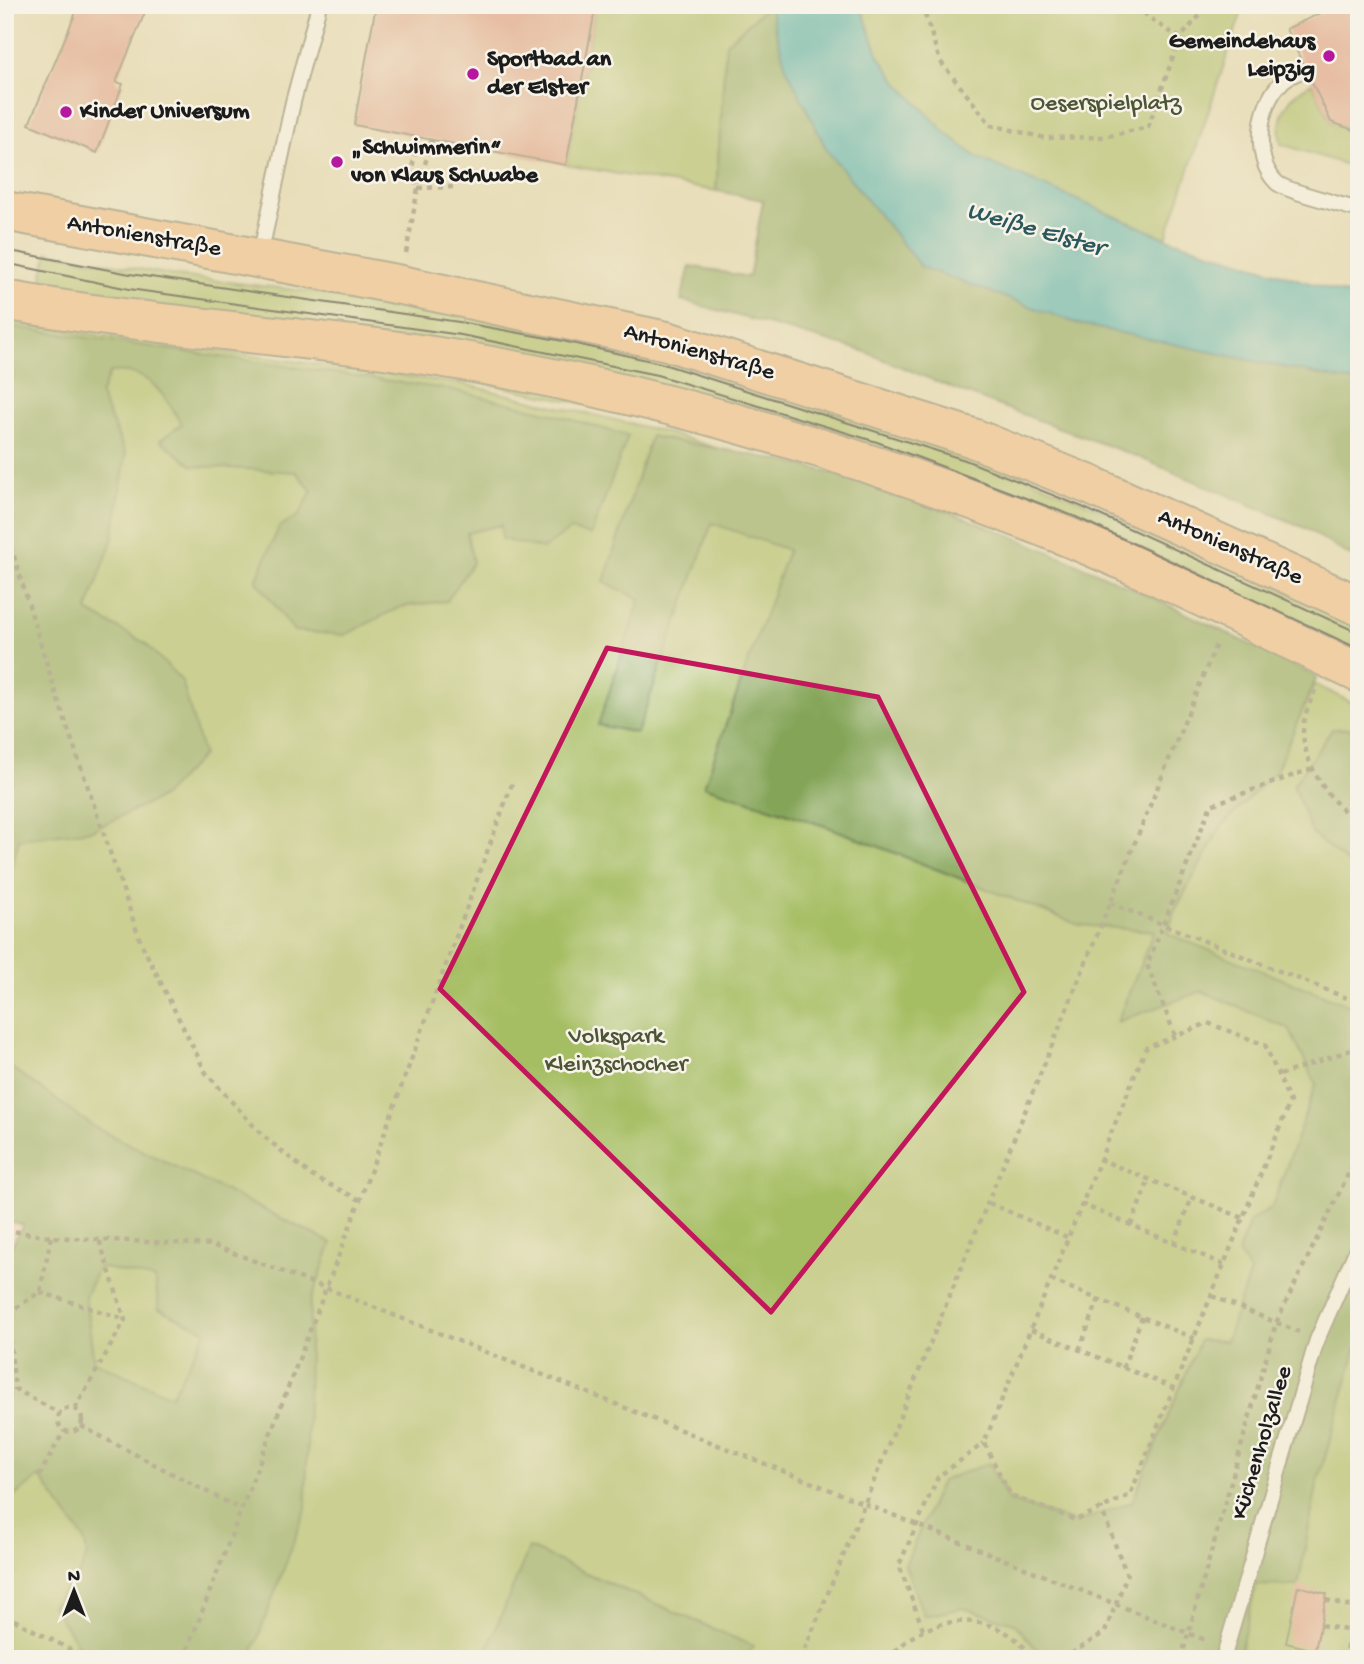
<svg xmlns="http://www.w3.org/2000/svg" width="1364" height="1664" font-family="'Gochi Hand',sans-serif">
  <rect width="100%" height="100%" fill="#f7f3e8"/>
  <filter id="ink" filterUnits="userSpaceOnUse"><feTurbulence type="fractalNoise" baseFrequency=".0143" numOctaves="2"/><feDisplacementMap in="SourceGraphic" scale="14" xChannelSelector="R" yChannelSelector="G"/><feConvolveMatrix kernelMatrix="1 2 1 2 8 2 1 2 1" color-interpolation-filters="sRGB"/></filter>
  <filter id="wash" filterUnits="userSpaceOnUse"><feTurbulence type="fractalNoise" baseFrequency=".00686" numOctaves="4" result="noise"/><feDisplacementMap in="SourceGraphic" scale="28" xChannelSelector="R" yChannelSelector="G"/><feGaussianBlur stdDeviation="1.57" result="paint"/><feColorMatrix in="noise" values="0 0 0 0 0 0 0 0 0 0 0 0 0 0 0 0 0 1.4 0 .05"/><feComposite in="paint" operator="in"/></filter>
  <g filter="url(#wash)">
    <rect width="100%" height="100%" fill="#e9deba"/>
    <path fill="#f7d0cf" d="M5 1220 24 1224 5 1258Z"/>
    <g fill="#a6be63" stroke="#616d40" stroke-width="2">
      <path d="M596 5H769L726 43 716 191 566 165Z"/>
      <path d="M860 5H1244L1166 238 976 157 944 131 899 84 879 56Z"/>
      <path d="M1312 83 1331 122 1359 132V169L1281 144C1275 117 1289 94 1312 83Z"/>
      <path d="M48 252 177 276 397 302 591 338 968 451 1359 623V658L957 479 39 293Z"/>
      <path d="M5 322 463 384 657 430 859 490 1219 637 1359 706V1659H5V1258L23 1225 5 1220Z"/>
    </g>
    <g fill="#84a559" stroke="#50603a" stroke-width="2" fill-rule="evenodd">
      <path d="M769 5 786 67 827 150 921 267 1079 324 1359 383V536L1350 556 1305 528 1138 457 954 389 863 351 681 300 690 266 749 277 763 200 716 191 726 43Z"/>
      <path d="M5 326 453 390 543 411 628 436 591 535 570 530 543 549 502 539 501 525 467 533 473 562 447 601 400 607 345 635 294 631 256 580 279 527 298 516 312 491 296 472 193 466 160 440 182 424C163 395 150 367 110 372L100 395 126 454 113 538 87 611 145 643 182 681 203 755 162 797 92 830 19 839 5 897Z"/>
      <path d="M651 436C713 449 778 457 838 475 1005 524 1161 600 1317 677L1276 771 1221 827 1174 912 1168 934 1359 1009V1340L1317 1485 1298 1586 1256 1585 1238 1659H1045L1014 1623 963 1608 924 1616 905 1565 941 1481 989 1463 1009 1500 1075 1523 1132 1502 1200 1340 1226 1341 1250 1272 1238 1253 1250 1221 1272 1207 1316 1084 1289 1029 1202 991 1117 1022 1154 931 1079 925 831 828 704 786 788 550 712 523 637 733 598 725 640 599 604 582Z"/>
      <path d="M1359 728 1354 789 1359 796V873L1312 834 1293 786 1332 729Z"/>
      <path d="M5 1063 94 1127 332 1243 310 1303 306 1509 250 1659H87L52 1605 80 1573 87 1554 84 1539 40 1477 5 1503V1258L23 1225 5 1220ZM99 1267 155 1279 159 1309 206 1331 171 1396 94 1361 85 1296Z"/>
      <path d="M529 1548 753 1646 747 1659H483Z"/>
    </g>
    <path fill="#41b1bc" stroke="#2e666c" stroke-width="2" d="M769 5H860L879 56 899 84 944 131 976 157 1166 238 1359 298V383L1079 324 921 267 827 150 786 67Z"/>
    <g id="blocks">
      <g fill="#e49788">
        <path d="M79 5H148L116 82 123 84 97 153 29 124Z"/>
        <path d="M376 5H596L566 165 354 125Z"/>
        <path d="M1338 5H1359V132L1331 122 1286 29Z"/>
        <path d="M1298 1586 1327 1594 1315 1650 1286 1643Z"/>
      </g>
    </g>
  </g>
  <g filter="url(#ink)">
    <use href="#blocks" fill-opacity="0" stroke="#827d6b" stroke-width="2"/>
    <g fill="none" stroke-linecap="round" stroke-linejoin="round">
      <g stroke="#827d6b" stroke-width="18">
        <g id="service">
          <path d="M1301 71C1295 74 1286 77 1282 82 1258 104 1252 158 1276 182 1284 191 1344 205 1359 210"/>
          <path d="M260 256 293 102 319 5"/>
          <path d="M1223 1659 1317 1340 1359 1244"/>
        </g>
      </g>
      <g stroke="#827d6b" stroke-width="42">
        <g id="primary">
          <path d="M5 211 401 285 667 341 973 438 1090 485 1359 606"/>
          <path d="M5 300C157 328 311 335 463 361 665 396 873 458 1063 535 1163 575 1261 627 1359 673"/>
        </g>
      </g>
      <g stroke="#827d6b" stroke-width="4.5" stroke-dasharray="5 5" stroke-linecap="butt">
        <path d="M922 5 940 61 991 125 1045 138 1104 137 1148 127 1180 38 1209 5"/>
        <path d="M1137 5 1149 18 1180 38"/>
        <path d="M1196 5 1201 13"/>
        <path d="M432 140 418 188 455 187"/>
        <path d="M406 253 418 188 411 174 418 137"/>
        <path d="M5 527 55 691 141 943 206 1073 261 1134 312 1176 360 1200"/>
        <path d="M1315 690C1311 700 1306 711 1304 721 1297 757 1330 805 1359 822"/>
        <path d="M1110 903 1359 1003"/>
        <path d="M1208 1023 1265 1045 1290 1102 1130 1495 1076 1520 1011 1496 984 1443 1146 1048Z"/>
        <path d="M1175 1035 1147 965 1211 805 1311 769"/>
        <path d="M1280 1075 1359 1047"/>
        <path d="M1099 1159 1243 1218"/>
        <path d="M989 1203 1067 1237"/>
        <path d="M1081 1204 1225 1265"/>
        <path d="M1131 1225 1149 1180"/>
        <path d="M5 1230 51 1237 212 1245 326 1288 1205 1640"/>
        <path d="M51 1237 40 1292 7 1314 15 1389 61 1414"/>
        <path d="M1174 1244 1192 1197"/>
        <path d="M1051 1280 1196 1339"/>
        <path d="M40 1292 124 1319"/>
        <path d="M1212 1296 1299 1332"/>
        <path d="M1031 1330 1176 1389"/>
        <path d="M1079 1350 1099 1299"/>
        <path d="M1123 1368 1142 1317"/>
        <circle cx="70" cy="1420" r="12"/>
        <path d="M75 1409 125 1320 99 1239"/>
        <path d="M81 1426 240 1509"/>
        <path d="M39 1476 64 1431"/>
        <path d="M1326 1600 1357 1608"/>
        <path d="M5 1615 88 1659"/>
        <path d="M1321 1625 1351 1631"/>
        <path d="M923 1629 899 1565 938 1477 984 1443"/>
        <path d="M1247 1653 1270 1659"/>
        <path d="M803 1654 817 1659"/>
        <path d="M184 1659 360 1200 513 781"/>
        <path d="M801 1659 1217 642"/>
        <path d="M889 1659C923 1612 1000 1606 1033 1659"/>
        <path d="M1063 1659 1105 1632 1127 1575 1101 1508"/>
        <path d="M1181 1659 1276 1323 1359 1152"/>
        <path d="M1344 1659 1359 1598"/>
      </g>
      <use href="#service" stroke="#fff" stroke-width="14"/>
      <use href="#primary" stroke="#f8bd89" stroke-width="38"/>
      <g stroke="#1c1c1c" stroke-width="2">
        <path d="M5 250 130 274 459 322 558 340 660 363 965 460 1080 506 1359 633"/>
        <path d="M5 263 129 289 461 335 657 375 877 442 1076 517 1359 649"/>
      </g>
    </g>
  </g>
  <path d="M0 0H1364V1664H0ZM607 648 878 697 1024 992 771 1312 440 989Z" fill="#e9deba" fill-opacity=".55" fill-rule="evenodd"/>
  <path fill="none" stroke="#c2185b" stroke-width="5" stroke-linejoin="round" d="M607 648 878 697 1024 992 771 1312 440 989Z"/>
  <g fill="#b5179e" stroke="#f7f3e8" stroke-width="2.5">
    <circle cx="1329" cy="56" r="7"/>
    <circle cx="473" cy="74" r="7"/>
    <circle cx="66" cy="112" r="7"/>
    <circle cx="337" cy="162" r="7"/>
  </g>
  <g text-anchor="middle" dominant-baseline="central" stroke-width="5" stroke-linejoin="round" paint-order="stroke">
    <g font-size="24" font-weight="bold" fill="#1c1c1c" stroke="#f7f3e8" text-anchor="start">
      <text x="1315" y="42" text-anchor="end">Gemeindehaus<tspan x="1315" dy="28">Leipzig</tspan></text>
      <text x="487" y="60">Sportbad an<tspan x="487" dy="28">der Elster</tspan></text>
      <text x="80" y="112">Kinder Universum</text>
      <text x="351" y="148">„Schwimmerin“<tspan x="351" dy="28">von Klaus Schwabe</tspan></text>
    </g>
    <g font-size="24" fill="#4c5535" stroke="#f7f3e8">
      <text x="1106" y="104">Oeserspielplatz</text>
      <text x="616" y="1037">Volkspark<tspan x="616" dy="28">Kleinzschocher</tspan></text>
    </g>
    <g font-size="24" fill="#1c1c1c" stroke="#f7f3e8">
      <text transform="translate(144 237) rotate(10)">Antonienstraße</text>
      <text transform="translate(699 353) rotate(16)">Antonienstraße</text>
      <text transform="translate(1230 548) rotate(24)">Antonienstraße</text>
      <text transform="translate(1263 1443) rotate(-73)">Küchenholzallee</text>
    </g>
    <g font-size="26" font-style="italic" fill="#2b585c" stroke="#f7f3e8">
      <text transform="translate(1035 231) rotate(16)">Weiße Elster</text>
    </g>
  </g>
  <rect width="1364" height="1664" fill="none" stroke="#f7f3e8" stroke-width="28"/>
  <g transform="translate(74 1591)" stroke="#f7f3e8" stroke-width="5" paint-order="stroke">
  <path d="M0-5L12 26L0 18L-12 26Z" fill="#1c1c1c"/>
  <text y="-10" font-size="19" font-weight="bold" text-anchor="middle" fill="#1c1c1c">N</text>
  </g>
</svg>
